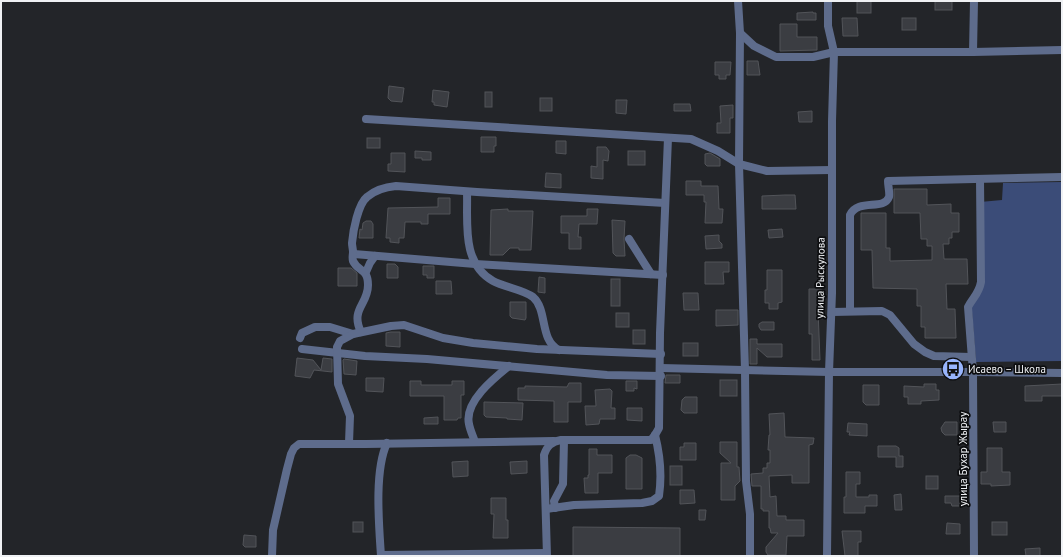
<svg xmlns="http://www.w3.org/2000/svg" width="1063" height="557" font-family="'PT Sans',sans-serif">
  <rect width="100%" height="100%" fill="#232529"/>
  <path fill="#3b4c78" d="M1062 182V361L976 362 971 300 979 290 980 202 1002 200 1003 183Z"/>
  <g fill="#3b3d42" stroke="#525459">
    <rect x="857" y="1" width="14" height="12"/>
    <rect x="935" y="1" width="17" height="9"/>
    <path d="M813 12V13H816V20H797V13Z"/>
    <path d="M842 18H857L858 36H843Z"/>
    <rect x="902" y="18" width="14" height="12"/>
    <path d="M780 24H797V37H817V50L780 51Z"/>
    <path d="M747 61H758L760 75H747Z"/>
    <path d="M715 62H731L730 75H726V79H719V75H715Z"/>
    <path d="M389 86 404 88 402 102 391 101 388 98Z"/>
    <path d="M433 90 449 92 447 107 434 105V102H432Z"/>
    <rect x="485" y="92" width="7" height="15"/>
    <rect x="540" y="98" width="12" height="13"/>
    <path d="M616 100H627L626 114 616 113Z"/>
    <path d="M674 104H690L691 111H674Z"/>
    <path d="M733 105V118H730V133H717V123H721L720 106Z"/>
    <path d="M812 111V122H799L798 112Z"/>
    <path d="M481 137H496V146H494V152H481Z"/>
    <rect x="367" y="138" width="13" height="10"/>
    <path d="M556 141H566V154L556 153Z"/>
    <path d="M597 147H606L609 151 608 161 603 160V179L591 178V166L597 167Z"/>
    <path d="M415 151 431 152V160H422V158H415Z"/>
    <rect x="628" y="151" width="17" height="14"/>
    <path d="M391 153H405V172L388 171V164H391Z"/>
    <path d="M710 153 720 159V166H707L705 164V154Z"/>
    <path d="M546 173 561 174V188L545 187Z"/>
    <path d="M686 181H701V186H718L719 209H723L722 223H705L706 202H704V195H686Z"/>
    <path d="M894 189H927V205L951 204V213H959V232H952V238H949V244H943L944 259H967L968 284H946L947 309H955L956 338H925V327H921V306H917V289L873 288 872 250H861V213H886V248H890V261L932 260V246H927V239H921L920 213H894Z"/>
    <path d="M785 195H795L796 209H762V196Z"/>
    <path d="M438 198H450V214H428V224H421V222H405L404 238H399V243L390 242V238H386L388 208 438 207Z"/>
    <path d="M508 209V211H533L531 250H519V248H510L503 255H490L491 210Z"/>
    <path d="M587 209H598L597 224H579L578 237H581V249H569V233H561V216H587Z"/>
    <path d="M612 220 625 221 624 239 625 256H616L613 253Z"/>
    <path d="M366 221H371L373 224V238H359L360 229 362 230 363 223Z"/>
    <path d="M782 229 783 237 769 238 768 230Z"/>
    <path d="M719 235V241L722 244V248L706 249 705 236Z"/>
    <path d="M705 262H729V272H723L724 284H705Z"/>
    <path d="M387 264H395L398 267V278H387Z"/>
    <path d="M423 266H434V278H427V275H423Z"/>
    <path d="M338 268H351L357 273V286H338Z"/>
    <path d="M767 270H782V302L778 303V309H769V303H765V290H767Z"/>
    <path d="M539 277 545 278V293L538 292Z"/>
    <rect x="611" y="279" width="9" height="27"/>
    <path d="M436 281H451L452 294H436Z"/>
    <path d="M809 289H821L822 309H818L820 360H812V334H809Z"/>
    <path d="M683 293H698L699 310H684Z"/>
    <path d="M510 302H526V318L525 320 512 318 510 316Z"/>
    <path d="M716 310H738V325L716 326Z"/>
    <rect x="616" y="313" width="13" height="14"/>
    <path d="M762 322H774V330H761L759 327V324Z"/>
    <rect x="633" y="330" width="12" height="14"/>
    <path d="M391 332H400V347L386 346V333Z"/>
    <path d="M750 339H757V344H782V357H767L757 348V364H750Z"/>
    <rect x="683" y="343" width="15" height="13"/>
    <path d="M297 358 313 360 321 370 323 358 332 359V372L314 370 310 378 295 376Z"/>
    <path d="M344 359 357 361 356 375 344 374 343 360Z"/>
    <path d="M666 375H680V383H665Z"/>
    <path d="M366 378H384L383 392 366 391Z"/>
    <rect x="720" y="380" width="17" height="16"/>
    <path d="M410 381H421V385H452V381H464V395H461V418H458L457 420H444V396H410Z"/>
    <path d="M626 381H637V389L634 388V391H626Z"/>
    <path d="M569 383H581V402H568V422H554V401L518 400V388H525V386L567 387Z"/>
    <path d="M924 384H936V390H939V400L921 401V404H908V397H904V386L924 387Z"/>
    <path d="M1062 384V396H1042V401H1025V386Z"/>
    <path d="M863 385H879V405H866L863 402Z"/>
    <path d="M610 389 612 391 611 408H615V419H600L599 424 586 425 585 406H596L595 390Z"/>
    <path d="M685 397H697V413H684L681 410 682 400Z"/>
    <path d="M484 402 523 403 522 420 507 419V418L486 417 484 415Z"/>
    <path d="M627 408H642V421L627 420Z"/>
    <path d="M784 413 785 437 814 438 813 444 809 445V483H792V475L769 476 770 497 776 496 777 516H786V520H804V536H787L786 555H768L766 552V547L778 533H771L770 528H769V511H763V509H761V486H752L751 474 763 473V468H767V463H770V450H768L769 435H770L769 414Z"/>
    <path d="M438 417V424H424V418Z"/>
    <path d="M945 422H957V435H945L942 432 941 428Z"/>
    <path d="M993 422H1006V432H994Z"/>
    <path d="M848 423 867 424V436L849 435 850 432H847Z"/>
    <path d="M720 442H737V467H739L740 481 735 486V500H721V463H731L720 453Z"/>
    <path d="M684 443H696V460H680V447H684Z"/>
    <path d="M878 446H896L899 448V456H903V467H896V457H878Z"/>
    <path d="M987 448H1002V472H1010V485L991 486V484H981V472H987Z"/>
    <path d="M589 449H597V455H612V473H598V493H585L584 478H588V475H589Z"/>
    <path d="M630 455H636L642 458V489H626V458Z"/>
    <path d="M468 461V476L453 477 452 462Z"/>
    <path d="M527 461V473L511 474 510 462Z"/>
    <rect x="670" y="466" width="12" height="19"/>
    <path d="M846 472H860V484H856V497H869V495H877V506H865V513H844V497H846Z"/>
    <rect x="926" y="476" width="12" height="13"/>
    <path d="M680 490H694L695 503 680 504Z"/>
    <path d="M901 494 902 510H895L894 495Z"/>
    <path d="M945 496H964V506H952L951 503H945Z"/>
    <path d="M491 498H506V520H508V538H493L494 514H491Z"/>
    <path d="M699 510H706L705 520H699Z"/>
    <rect x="353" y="522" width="10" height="10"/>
    <rect x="992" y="522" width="15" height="13"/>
    <path d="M947 523 960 524V534H946Z"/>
    <path d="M573 527 680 528V556H573Z"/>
    <path d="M842 531H861V542H858V556H845Z"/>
    <path d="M244 535 256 536V547H245L243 545Z"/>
    <path d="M1040 548V556H1026L1025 549Z"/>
  </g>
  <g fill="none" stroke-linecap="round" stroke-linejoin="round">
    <g stroke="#5e6c8c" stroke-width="8">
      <path d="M738 1 740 33 754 46 776 57H813L834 52H973L1062 50"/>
      <path d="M740 33 739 164 745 370 746 481 750 514V556"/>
      <path d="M973 52 974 1"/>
      <path d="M366 119 691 139 718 151 739 164 767 171 832 170"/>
      <path d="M467 192C468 222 461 263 493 281 504 287 524 290 533 297 548 310 539 340 559 350"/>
      <path d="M629 239 651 274"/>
      <path d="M354 254 475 264 663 275"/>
      <path d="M366 272 370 263 375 256"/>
      <path d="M850 311V215C858 198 884 211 889 197 890 193 888 186 888 181L1062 177"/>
      <path d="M832 312 882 311 890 315 914 344 925 352 934 356 971 357"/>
      <path d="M361 332C350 309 368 305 368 285 368 268 358 272 353 261 352 257 353 255 353 252 353 249 352 246 352 243 353 231 358 204 367 197 375 190 385 187 396 186L477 192 665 203"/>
      <path d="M300 338 302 333 315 327H330L353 334"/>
      <path d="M302 349 365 356 427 359 607 375 661 376"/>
      <path d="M661 368 829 372H973L1062 373"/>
      <path d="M475 442C473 436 470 430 469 424 464 402 494 378 509 366"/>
      <path d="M349 443 350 416 338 384 337 347 340 341 353 334 391 326 404 325 443 338 473 343 537 349 661 354"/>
      <path d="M555 508 554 501 563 484 564 440"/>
      <path d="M546 509 574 505 642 503 652 501 659 496C662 476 660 455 655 435"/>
      <path d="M381 555 546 553"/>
      <path d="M272 556 273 530 287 469 291 454 294 448 299 444H366L554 441"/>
      <path d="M381 556C379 525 374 471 387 443"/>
      <path d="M547 556 544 455C547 446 551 442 561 440H651L655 435 659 428 660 333 668 138"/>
      <path d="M827 556 829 372 832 293V121L834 52 828 26V1"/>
      <path d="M974 556 973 372 968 307C973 297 979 294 981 282L980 179"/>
    </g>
  </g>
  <defs>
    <g id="bus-disc" transform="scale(1.15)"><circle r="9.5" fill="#98b5fd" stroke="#0d0e10"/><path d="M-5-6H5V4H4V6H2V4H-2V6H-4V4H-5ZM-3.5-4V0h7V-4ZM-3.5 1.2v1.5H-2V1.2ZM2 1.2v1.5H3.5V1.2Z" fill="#111"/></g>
  </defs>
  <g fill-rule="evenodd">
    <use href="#bus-disc" x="953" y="369"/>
  </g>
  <g text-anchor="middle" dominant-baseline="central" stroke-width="3.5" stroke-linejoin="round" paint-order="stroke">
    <g font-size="11" fill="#eff1f4" stroke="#0d0e10">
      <text transform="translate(820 278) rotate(-89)">улица Рыскулова</text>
      <text transform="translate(963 459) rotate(-90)">улица Бухар Жырау</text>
    </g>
    <g font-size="11" fill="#eff1f4" stroke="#0d0e10" text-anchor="start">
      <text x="968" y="369">Исаево – Школа</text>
    </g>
  </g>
  <rect width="1063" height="557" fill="none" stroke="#eff1f4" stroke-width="4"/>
</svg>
